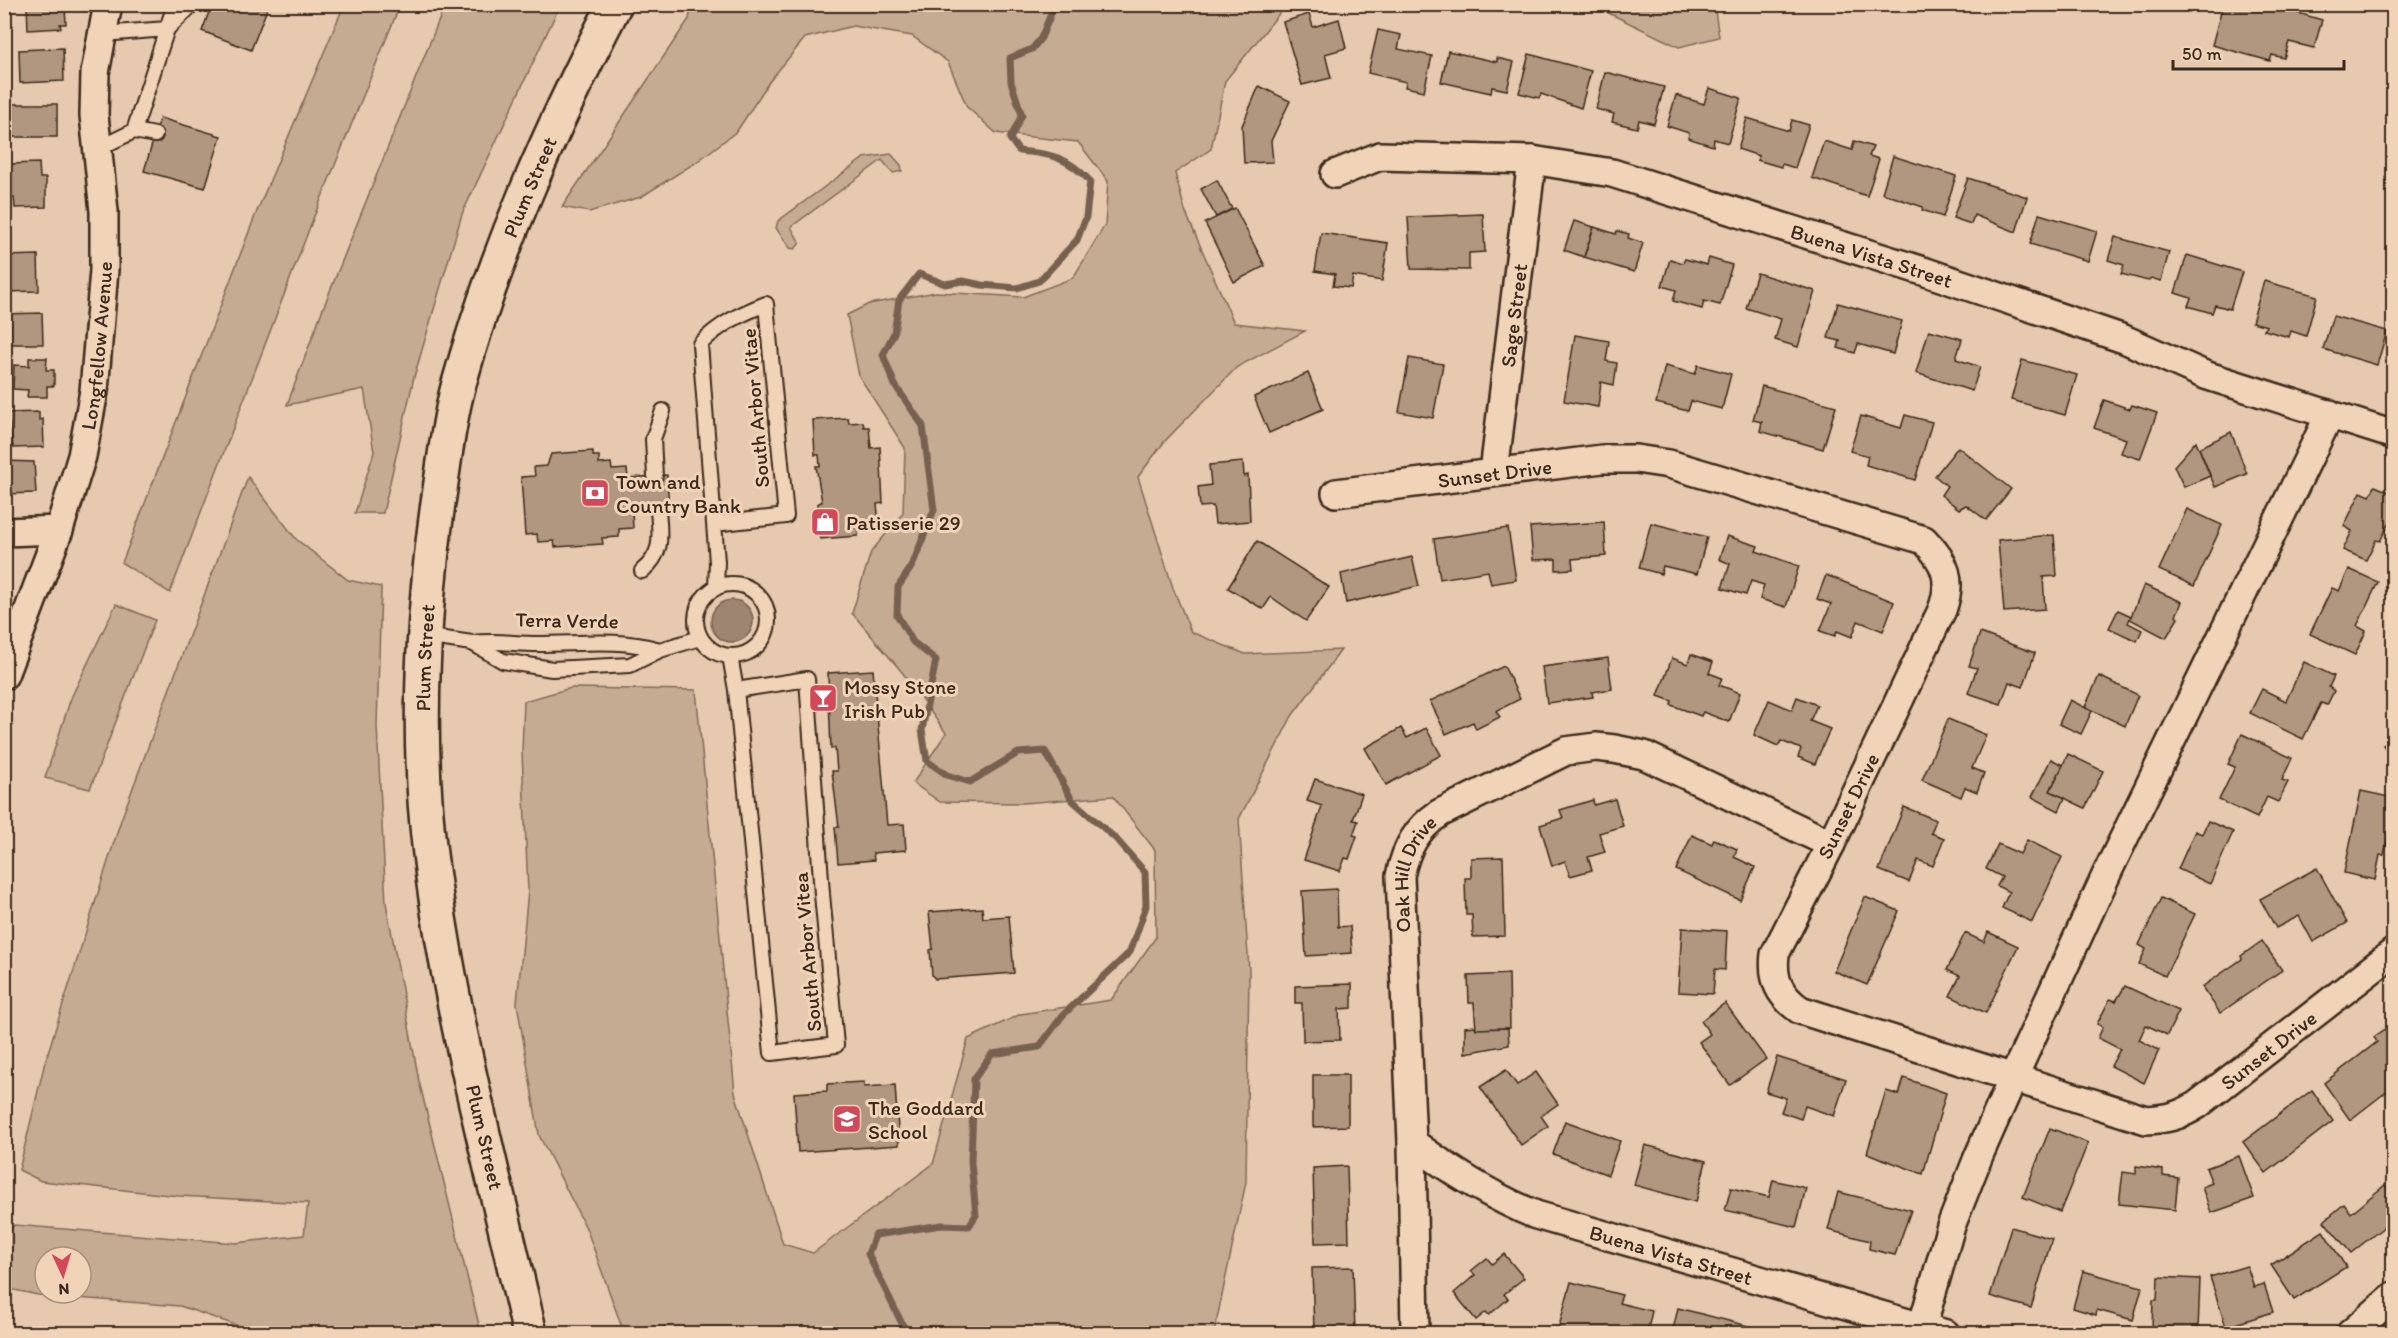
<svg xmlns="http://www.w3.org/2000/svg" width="2398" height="1338" font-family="Itim,sans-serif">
  <rect width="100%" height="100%" fill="#e6c9ae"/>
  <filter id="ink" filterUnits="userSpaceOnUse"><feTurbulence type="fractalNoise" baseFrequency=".0167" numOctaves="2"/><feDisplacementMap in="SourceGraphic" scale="12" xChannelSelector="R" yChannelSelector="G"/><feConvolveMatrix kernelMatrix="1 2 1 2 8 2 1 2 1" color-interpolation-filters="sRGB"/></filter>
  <g filter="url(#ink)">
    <g fill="#c6ab93" stroke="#806a58" stroke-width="1.5" fill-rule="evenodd">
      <path d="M344 5H400L313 219 170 593 122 563 255 216Z"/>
      <path d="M445 5H560L462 214 414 377 383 513H355L374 452 364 389 287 405 322 311Z"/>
      <path d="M692 5H1286L1225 81 1211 149 1175 173 1185 211 1234 323 1305 331 1237 367 1164 442 1138 477 1173 588 1191 632 1245 654 1341 650 1292 716 1239 819 1249 971 1246 1182 1214 1333H624L587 1230 539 1135 517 1003 528 891 522 752 524 701 571 688 696 690 735 1093 783 1244 813 1253 933 1164 968 1039 1021 1014 1111 1000 1156 937 1155 850 1113 796 1023 803 940 802 913 783 946 733 902 672 852 613 871 552 903 513 905 448 859 376 847 315 869 304 936 292 1023 297 1073 278 1105 225 1108 181 1078 142 996 133 967 107 948 62 912 36 853 26 805 38 769 82 737 131 698 161 641 197 589 212 562 207 689 19Z"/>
      <path d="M1592 5H1714L1719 37 1679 47Z"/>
      <path d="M891 154 901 165 902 171 893 173 882 160 791 227 800 243 795 249 790 248 776 228 778 221 864 158Z"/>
      <path d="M248 477 296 539 348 580 381 587 377 726 386 903 419 1081 481 1333H259L180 1306 38 1295 5 1288V1238L14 1225 236 1243 304 1235 308 1203 179 1196 41 1181 19 1170 45 1062 121 820ZM45 1257H81V1293H45Z"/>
      <path d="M116 604 155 620 90 789 45 778 71 698Z"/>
    </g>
    <circle fill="#9d8571" stroke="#766150" stroke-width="1.5" cx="732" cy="621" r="21"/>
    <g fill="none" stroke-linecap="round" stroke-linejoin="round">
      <path stroke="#766150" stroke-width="7" d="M907 1334 868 1254 875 1235 942 1225 969 1226 976 1215 971 1162 974 1079 992 1054 1039 1047 1063 1015 1130 952 1146 906 1145 872 1116 839 1072 800 1045 751 1018 753 970 782 947 775 927 761 922 730 936 660 913 642 897 615 898 587 912 566 934 510 923 426 895 385 883 355 894 333 899 300 919 274 945 284 963 281 982 285 1017 288 1039 281 1077 240 1086 217 1090 181C1067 157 1052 154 1019 151L1010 139 1022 115 1011 82 1010 58 1032 49 1041 38 1055 4"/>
    </g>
    <g fill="#b19780" stroke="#3b2a1e" stroke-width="1.5">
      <path d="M27 4 65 7 66 24H60L61 28 28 30Z"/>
      <path d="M212 4H269L251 50 202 31Z"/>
      <path d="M2223 4H2301L2298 13 2322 20 2314 48 2289 42 2284 58 2272 55 2270 61 2212 45Z"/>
      <path d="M1309 14 1313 27 1339 19 1346 48 1325 54 1331 78 1302 85 1283 22Z"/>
      <path d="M1378 30 1401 35 1398 49 1432 56 1424 91 1405 87 1406 82 1368 73Z"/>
      <path d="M63 48 64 81 20 83 19 50Z"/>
      <path d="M1448 51 1497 62V58L1514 62 1507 90 1492 87 1491 93 1441 82Z"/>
      <path d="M1529 54 1591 71 1581 108 1541 94 1539 98 1519 93Z"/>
      <path d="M1605 72 1664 87 1654 124 1639 120 1637 128 1612 122 1614 114 1596 109Z"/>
      <path d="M1259 86 1290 101 1271 141 1273 162 1244 163 1242 126Z"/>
      <path d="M1709 88 1741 98 1728 143 1714 139 1713 146 1688 138 1689 133 1667 126 1676 95 1704 104Z"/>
      <rect x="11" y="104" width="46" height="33"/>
      <path d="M160 118 221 136 205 188 144 171Z"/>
      <path d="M1747 118 1789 131 1792 120 1809 125 1795 168 1782 164 1781 167 1757 160 1759 156 1738 149Z"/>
      <path d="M1824 141 1852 150 1854 141 1873 147 1869 156 1879 159 1867 196 1812 178Z"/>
      <path d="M1893 156 1956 176 1943 217 1922 210 1923 207 1882 193Z"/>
      <path d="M39 163 40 178H46V207L15 208 14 197H10L9 164Z"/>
      <path d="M1968 178 2027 197 2016 232 1974 215 1971 224 1953 218Z"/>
      <path d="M1217 180 1232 209 1216 217 1201 189Z"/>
      <path d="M1235 208 1265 266 1234 282 1205 223Z"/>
      <path d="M1483 214 1485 252 1469 253V270L1411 269 1408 217Z"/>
      <path d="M2039 214 2097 231 2088 261 2030 244Z"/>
      <path d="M1574 221 1594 227 1584 257 1564 250Z"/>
      <path d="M1594 227 1616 234 1617 231 1629 234 1628 238 1643 243 1634 272 1584 257Z"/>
      <path d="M1321 233 1388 243 1382 281 1353 276 1351 288 1333 286 1335 274 1315 271Z"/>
      <path d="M2115 237 2169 252 2161 281 2151 278 2148 281 2121 274 2124 265 2108 260Z"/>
      <path d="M38 255 39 291 4 292V256Z"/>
      <path d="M2187 255 2242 272 2230 309 2215 305 2212 313 2188 306 2191 298 2175 293Z"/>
      <path d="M1709 258 1732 265 1720 305 1704 301 1702 309 1673 301 1676 290 1662 286 1670 259 1683 263 1685 259 1707 265Z"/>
      <path d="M1757 273 1815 291 1798 347 1775 340 1781 319 1746 308Z"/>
      <path d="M2264 281 2317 296 2306 336 2291 331 2289 337 2264 330 2267 326 2252 322Z"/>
      <path d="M1838 303 1902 321 1893 354 1858 344 1855 353 1838 348 1840 341 1828 338Z"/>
      <path d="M42 313 43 344H4V314Z"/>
      <path d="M2333 316 2387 331 2377 365 2323 349Z"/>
      <path d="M1929 330 1962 339 1956 359 1980 367 1972 391 1916 373Z"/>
      <path d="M1575 335 1609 341 1606 361 1617 363 1614 385 1601 382 1598 407 1564 401Z"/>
      <path d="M29 358H47L46 370H54V386H47V397H27L28 390 13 389 14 365 29 366Z"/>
      <path d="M1409 358 1443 364 1433 418 1399 412Z"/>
      <path d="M2022 360 2077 375 2065 415 2011 400Z"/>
      <path d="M1698 365 1731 374 1722 409 1691 401 1688 411 1656 403 1665 366 1695 374Z"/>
      <path d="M1308 373 1323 409 1269 433 1254 397Z"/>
      <path d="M1762 386 1836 406 1823 449 1760 431 1762 422 1753 420Z"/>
      <path d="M2104 400 2130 409 2132 405 2157 413 2140 459 2121 453 2126 439 2094 428Z"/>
      <path d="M39 412V420L43 419 44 447 13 448 8 413Z"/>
      <path d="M1905 415 1932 422 1915 480 1866 465 1868 456 1850 451 1861 416 1901 428Z"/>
      <path d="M848 418 849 423 863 422 864 427H869L871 448 880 447 883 503 877 504 879 523 871 524 872 529 858 530V536L820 539 818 503 822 502 816 466H820L819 455H815L813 420Z"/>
      <path d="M2231 432 2247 474 2215 487 2199 448Z"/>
      <path d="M2196 441 2210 476 2184 487 2174 466Z"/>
      <path d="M1958 447 2011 489 1986 520 1966 505 1959 509 1941 495 1947 486 1935 476Z"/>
      <path d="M593 451V456H599V464L611 463 612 470 627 469 628 478 667 475 669 509 632 511 633 528 619 529V537L602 538 603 544 555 547 554 541 538 542 537 534 525 535 521 477 535 476 534 467 547 466 551 454Z"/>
      <path d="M4 461 34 462 36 493 4 494Z"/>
      <path d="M1243 462 1244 476 1248 475 1250 521 1215 524 1213 506 1200 507 1198 487 1211 485 1209 465Z"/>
      <path d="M2375 486 2394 494V514L2380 541 2376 540 2366 560 2343 550 2352 531 2344 526 2361 492 2370 496Z"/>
      <path d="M2187 509 2222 525 2194 586 2159 570Z"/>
      <path d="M1604 522 1606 556 1572 559 1573 569 1556 570V559L1533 560 1530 527Z"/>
      <path d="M1651 523 1707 537 1697 574 1663 566 1661 574 1639 568Z"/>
      <path d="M1508 528 1516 580 1491 584 1488 571 1440 579 1434 539Z"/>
      <path d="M2054 535 2057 576 2043 577 2045 609 2004 612 1998 540Z"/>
      <path d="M1727 536 1758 546 1756 551 1799 566 1786 607 1760 599 1764 585 1751 581 1746 595 1722 588 1730 564 1719 559Z"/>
      <path d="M1257 541 1329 587 1306 621 1271 597 1263 609 1228 588Z"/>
      <path d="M1412 557 1419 586 1346 603 1341 574Z"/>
      <path d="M2349 569 2378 582 2357 626 2366 631 2355 655 2310 634 2332 588 2339 591Z"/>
      <path d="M1826 575 1894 602 1883 631 1858 621 1852 637 1837 631 1835 636 1820 631 1831 604 1817 599Z"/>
      <path d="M2144 585 2182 602 2176 616 2178 618 2166 638 2130 619Z"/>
      <path d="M2118 610 2131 616 2128 623 2142 630 2137 641 2109 628Z"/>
      <path d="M1980 633 2035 653 2023 687 2009 682 2001 704 1968 693 1977 668 1969 666Z"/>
      <path d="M1691 654 1713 662 1709 673 1722 678 1719 685 1740 693 1729 722 1703 712 1701 716 1671 705 1672 701 1658 696 1672 658 1688 664Z"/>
      <path d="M1608 658 1612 689 1592 692 1593 697 1547 703 1542 667Z"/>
      <path d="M2304 662 2334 676 2329 687 2334 691 2327 705 2321 703 2303 739 2250 713 2262 689 2286 701Z"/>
      <path d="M1504 666 1520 699 1496 711 1500 717 1476 729 1473 722 1446 734 1430 701Z"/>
      <path d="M873 670 887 825 904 824 906 850 873 853 874 860 838 863 835 827H839L832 771H837L835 748 831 749 828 673Z"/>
      <path d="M2099 676 2138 695 2125 726 2085 707Z"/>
      <path d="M1797 697 1817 705 1810 721 1830 729 1815 764 1798 757 1801 749 1781 741 1778 746 1754 735 1769 700 1792 710Z"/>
      <path d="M2070 700 2092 711 2081 734 2059 724Z"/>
      <path d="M1948 719 1986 735 1972 768 1984 773 1977 792 1965 787 1961 797 1922 780Z"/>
      <path d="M1401 728 1407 738 1426 728 1441 755 1386 785 1365 748Z"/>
      <path d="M2242 734 2292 758 2282 780 2288 782 2278 802 2267 797 2257 818 2219 800 2235 767 2228 764Z"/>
      <path d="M2394 738V761L2383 745Z"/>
      <path d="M2068 754 2103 771 2085 808 2050 791Z"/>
      <path d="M2051 759 2063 765 2050 791 2065 798 2059 811 2032 797Z"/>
      <path d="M1315 779 1362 794 1353 820 1358 821 1353 835 1357 836 1349 859 1345 858 1340 871 1304 860 1322 806 1307 801Z"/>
      <path d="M2361 791 2394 798V811L2384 855H2380L2375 880 2344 873Z"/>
      <path d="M1615 799 1623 826 1599 833 1605 852 1588 857 1592 870 1570 876 1565 861 1552 866 1540 825 1563 818 1560 810 1593 800 1594 805Z"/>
      <path d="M1904 807 1936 820 1931 833 1944 838 1933 866 1918 860 1909 882 1879 870Z"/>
      <path d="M2208 821 2233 832 2210 884 2178 869 2195 831 2202 834Z"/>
      <path d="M1692 835 1712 844 1714 839 1737 849 1734 857 1755 867 1740 900 1676 870Z"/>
      <path d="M2027 840 2062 857 2032 922 2002 908 2009 892 1997 886 2002 877 1986 869 1998 844 2020 854Z"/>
      <path d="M1503 857 1505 936 1473 937 1472 915H1466L1465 878H1471V858Z"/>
      <path d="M2317 868 2347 923 2313 942 2299 916 2276 928 2260 899Z"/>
      <path d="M1337 889 1338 927 1350 926 1352 953 1306 956 1302 891Z"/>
      <path d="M1865 897 1899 911 1867 985 1834 971Z"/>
      <path d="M2161 898 2195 914 2165 976 2139 964 2146 949 2139 945Z"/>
      <path d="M982 908 983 918 1009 916 1014 973 935 979 932 975 930 950 933 949 929 912Z"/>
      <path d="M1682 928 1727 931 1725 970 1715 969 1713 994 1678 992Z"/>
      <path d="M1988 932 2018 946 1986 1013 1950 996 1960 976 1947 970 1965 933 1984 942Z"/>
      <path d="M2262 941 2282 970 2220 1013 2202 987 2242 959 2241 956Z"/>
      <path d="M1509 974 1510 1028 1476 1029 1474 1003H1469L1468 976Z"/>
      <path d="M1352 984V1008L1339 1009 1340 1040 1303 1041 1302 1003H1295V986Z"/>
      <path d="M2125 986 2179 1011 2167 1035 2146 1025 2139 1040 2159 1050 2144 1083 2111 1066 2120 1049 2098 1038 2103 1027 2097 1024 2110 999 2116 1001Z"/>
      <path d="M1725 1003 1766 1059 1730 1085 1699 1042 1710 1034 1701 1021Z"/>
      <path d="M2394 1023V1086L2350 1120 2324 1083 2377 1042 2374 1037Z"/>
      <path d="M1475 1026 1476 1029 1508 1028 1509 1045 1465 1053V1027Z"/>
      <path d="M1777 1057 1846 1079 1834 1116 1805 1106 1801 1119 1781 1112 1786 1098 1766 1092Z"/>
      <path d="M1506 1070 1517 1085 1536 1072 1558 1104 1541 1116 1548 1126 1521 1145 1480 1087Z"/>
      <path d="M1313 1075H1348V1126L1313 1127Z"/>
      <path d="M1904 1078 1946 1093 1923 1174 1867 1153 1886 1091 1899 1095Z"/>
      <path d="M864 1082V1087L895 1085 899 1145 798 1152 794 1093 827 1091V1084Z"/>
      <path d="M2312 1090 2333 1121 2266 1173 2243 1142Z"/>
      <path d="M1565 1121 1620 1141 1608 1175 1553 1154Z"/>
      <path d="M2050 1128 2088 1143 2060 1212 2023 1197Z"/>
      <path d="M1645 1145 1706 1161 1696 1202 1634 1185Z"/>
      <path d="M2239 1156 2254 1198 2211 1213 2202 1187 2212 1183 2206 1168Z"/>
      <path d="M1347 1166 1349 1242 1315 1243 1313 1168Z"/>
      <path d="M2136 1166 2163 1170V1176L2178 1178 2175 1210 2119 1204 2123 1172 2136 1174Z"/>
      <path d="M1773 1180 1806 1188 1796 1227 1725 1210 1731 1188 1769 1197Z"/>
      <path d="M2385 1185 2394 1195V1219L2351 1253 2324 1221 2344 1204 2351 1213Z"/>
      <path d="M1838 1192 1911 1210 1895 1255 1869 1249 1870 1241 1828 1230Z"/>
      <path d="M2011 1227 2052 1239 2031 1308 1990 1296Z"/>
      <path d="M2323 1231 2346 1267 2294 1300 2271 1265Z"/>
      <path d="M1504 1254 1524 1278 1504 1294 1508 1299 1489 1315 1486 1312 1476 1320 1454 1293 1475 1275 1471 1271 1487 1258 1492 1264Z"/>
      <path d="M2247 1266 2254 1287 2264 1284 2273 1312 2226 1327 2210 1277Z"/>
      <path d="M1353 1267 1355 1334 1314 1331 1312 1268Z"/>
      <path d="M2083 1271 2142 1287 2133 1320 2097 1310 2096 1315 2073 1308Z"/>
      <path d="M2158 1277 2200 1279 2198 1330 2152 1329 2153 1300H2157Z"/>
      <path d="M1571 1282 1622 1295 1619 1303 1652 1311 1647 1334H1557Z"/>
      <path d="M1678 1308 1768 1331V1334H1672Z"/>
    </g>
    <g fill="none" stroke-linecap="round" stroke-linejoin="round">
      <g stroke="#3b2a1e" stroke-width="18">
        <g id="lane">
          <path d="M102 34 167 29 193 4"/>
          <path d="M134 131 155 135"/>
          <path d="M97 149 134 131 175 4"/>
          <path d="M655 476 653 439 663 411"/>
          <path d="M714 524 786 516 766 304C740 314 720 324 700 344L717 562 716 588"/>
          <path d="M642 571C664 553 660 536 658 510"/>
          <circle cx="732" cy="620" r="36"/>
          <path d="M424 636 472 643 503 661 552 669 630 665 660 650 700 638"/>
          <path d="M472 643C498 640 514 644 538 644 581 644 618 638 660 650"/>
          <path d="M730 656 736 690 772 1053 836 1045 822 894 807 679 736 690"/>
        </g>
      </g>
      <g stroke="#3b2a1e" stroke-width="32">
        <g id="street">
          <path id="s1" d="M1335 174 1380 156 1532 160 1612 173 1923 271 2124 339 2205 375 2394 435"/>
          <path id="s2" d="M1494 472 1532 160"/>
          <path id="s3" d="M1336 493 1602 459H1636L1669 464 1924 540C1946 562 1953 580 1942 610L1831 844 1775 954C1772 980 1779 995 1800 1010L2146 1120C2166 1119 2180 1116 2197 1105L2394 952"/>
          <path d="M4 532 59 530"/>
          <path id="s4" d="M4 675 59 530 82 456 94 391 104 270V211L94 115 95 73 108 4"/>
          <path id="s5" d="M1412 1142C1452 1172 1490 1196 1536 1215L1946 1334"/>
          <path id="s6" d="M1415 1334 1412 1142 1400 876C1406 848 1416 829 1440 813L1566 751 1596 747 1614 749 1644 755 1831 844"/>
          <path d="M1920 1334 1951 1226 1979 1155 2014 1076 2109 869 2330 414"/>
          <path d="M2350 1334 2394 1296"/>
        </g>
      </g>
      <g stroke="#3b2a1e" stroke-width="38">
        <g id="secondary">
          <path id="s7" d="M530 1334C494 1175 450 1016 430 854 416 737 422 619 438 503 444 465 448 424 458 387 495 253 551 128 615 4"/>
        </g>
      </g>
      <use href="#lane" stroke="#f1d3b7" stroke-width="14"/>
      <use href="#street" stroke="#f1d3b7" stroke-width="27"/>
      <use href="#secondary" stroke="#f1d3b7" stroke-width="33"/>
    </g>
  </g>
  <defs>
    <g id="bank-square" transform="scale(1.5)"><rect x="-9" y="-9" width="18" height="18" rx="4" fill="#d1495b" stroke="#f1d3b7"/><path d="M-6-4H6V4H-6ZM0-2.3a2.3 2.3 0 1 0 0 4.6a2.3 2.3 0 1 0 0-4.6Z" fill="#fff"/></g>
    <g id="shop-square" transform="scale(1.5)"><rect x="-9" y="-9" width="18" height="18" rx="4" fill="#d1495b" stroke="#f1d3b7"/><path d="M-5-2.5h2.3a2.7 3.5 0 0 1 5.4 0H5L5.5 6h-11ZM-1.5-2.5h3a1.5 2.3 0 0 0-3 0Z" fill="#fff"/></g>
    <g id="bar-square" transform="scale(1.5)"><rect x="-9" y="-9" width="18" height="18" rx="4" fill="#d1495b" stroke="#f1d3b7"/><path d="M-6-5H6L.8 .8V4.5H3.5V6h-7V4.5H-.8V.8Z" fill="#fff"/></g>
    <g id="school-square" transform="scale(1.5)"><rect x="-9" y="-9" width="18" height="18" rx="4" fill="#d1495b" stroke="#f1d3b7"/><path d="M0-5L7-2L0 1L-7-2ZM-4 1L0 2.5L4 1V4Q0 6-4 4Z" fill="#fff"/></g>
  </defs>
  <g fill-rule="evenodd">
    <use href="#bank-square" x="595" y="493"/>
    <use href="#shop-square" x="825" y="522"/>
    <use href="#bar-square" x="823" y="698"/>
    <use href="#school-square" x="847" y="1119"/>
  </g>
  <g text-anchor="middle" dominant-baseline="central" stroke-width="6" stroke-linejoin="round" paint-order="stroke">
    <g font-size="21" fill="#3b2a1e" stroke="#f1d3b7">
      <text stroke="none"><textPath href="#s7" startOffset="1173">Plum Street</textPath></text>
      <text stroke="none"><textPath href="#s1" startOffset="554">Buena Vista Street</textPath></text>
      <text stroke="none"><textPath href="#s2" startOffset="158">Sage Street</textPath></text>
      <text stroke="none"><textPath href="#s4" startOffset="344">Longfellow Avenue</textPath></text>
      <text transform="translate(755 408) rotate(-95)">South Arbor Vitae</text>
      <text stroke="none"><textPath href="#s3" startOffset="160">Sunset Drive</textPath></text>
      <text transform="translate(567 620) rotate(1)">Terra Verde</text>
      <text stroke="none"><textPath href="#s7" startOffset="687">Plum Street</textPath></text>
      <text transform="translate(1848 806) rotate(-64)">Sunset Drive</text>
      <text stroke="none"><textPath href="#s6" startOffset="464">Oak Hill Drive</textPath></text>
      <text transform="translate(807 952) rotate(-95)">South Arbor Vitea</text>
      <text stroke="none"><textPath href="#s3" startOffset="1634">Sunset Drive</textPath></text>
      <text transform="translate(485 1137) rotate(77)">Plum Street</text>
      <text stroke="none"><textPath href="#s5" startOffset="285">Buena Vista Street</textPath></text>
    </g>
    <g font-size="21" fill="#3b2a1e" stroke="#f1d3b7" text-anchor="start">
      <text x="616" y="481">Town and<tspan x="616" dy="24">Country Bank</tspan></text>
      <text x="846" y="522">Patisserie 29</text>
      <text x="844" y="686">Mossy Stone<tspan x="844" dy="24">Irish Pub</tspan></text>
      <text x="868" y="1107">The Goddard<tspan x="868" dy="24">School</tspan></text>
    </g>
  </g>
  <rect width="2398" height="1338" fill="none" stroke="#f1d3b7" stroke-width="24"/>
  <rect x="12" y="12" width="2374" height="1314" fill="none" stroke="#3b2a1e" stroke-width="2" filter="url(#ink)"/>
  <g transform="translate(63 1275) rotate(176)"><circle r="28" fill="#f1d3b7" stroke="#a88f7a" stroke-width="1.5"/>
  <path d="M0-4.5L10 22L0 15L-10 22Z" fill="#d1495b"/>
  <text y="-9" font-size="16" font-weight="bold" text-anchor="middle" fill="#3b2a1e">N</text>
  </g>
  <path d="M2173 60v9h171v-9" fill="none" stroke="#3b2a1e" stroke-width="3"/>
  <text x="2182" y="60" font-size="18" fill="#3b2a1e" stroke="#f1d3b7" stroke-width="4.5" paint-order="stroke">50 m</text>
</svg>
